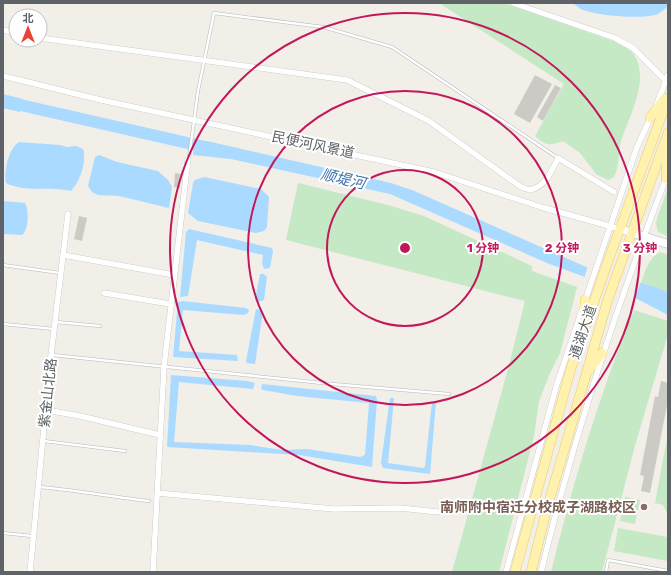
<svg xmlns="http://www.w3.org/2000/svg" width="671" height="575" font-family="Rubik,'Noto Sans SC',sans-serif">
  <rect width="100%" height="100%" fill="#f1efe8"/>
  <g fill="#c5e8c5">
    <path d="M439 3H504L616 42C621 45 628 48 632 52 652 76 629 117 621 141 618 153 620 165 614 177L608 180 596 174 580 153 563 141C549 146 546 146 535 136L564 84Z"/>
    <path d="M298 183 388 205 424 216 532 266V271L577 287 560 353 550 373 539 401 534 436 499 572H452L509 365 525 301 286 240Z"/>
    <path d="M668 188V236L658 232 656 224 657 218Z"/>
    <path d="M660 252 668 255V292L641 283C645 271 648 259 660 252Z"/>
    <path d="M634 310 668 321V334L636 442 602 572H551C573 483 599 395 634 310Z"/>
    <path d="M668 433V515L663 505 655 503Z"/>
    <path d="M625 497 640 500 635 524 620 521Z"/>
    <path d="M618 528 668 537V561L614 551Z"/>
  </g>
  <g fill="#aadaff">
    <path d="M570 3H668V6C664 9 661 13 655 15 637 19 601 16 583 10 578 8 576 4 570 3Z"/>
    <path d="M3 94 23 99 20 112 3 108Z"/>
    <path d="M194 141H207L391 183 412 190 593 270 652 286 668 292V315L620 290 547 263 390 194 231 159 193 155Z"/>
    <path d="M19 142 60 145 67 147 76 146 83 149C87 162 80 181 71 191 50 186 26 193 6 183 4 171 8 149 19 142Z"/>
    <path d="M99 155 117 162 158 171 168 180 172 187 169 208 119 196 98 195 92 192 88 186 95 157Z"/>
    <path d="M204 177 261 189 269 197 267 227 264 231 256 233 198 221 188 213 193 183 195 180Z"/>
    <path d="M3 201 25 203C29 210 29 230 22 235L3 234Z"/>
    <path d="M189 229 272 248 273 251 270 268 264 269 262 263 263 255 197 240 188 296 180 297 186 232Z"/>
    <path d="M260 274H264L267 277 264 300 258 302 255 300Z"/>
    <path d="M182 301 246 308 249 310 248 313 244 315 183 310 179 351 237 355 238 361 173 357 178 302Z"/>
    <path d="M256 309 263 311 255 364 247 363 246 361Z"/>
    <path d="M171 375 247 381 255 383 253 389 179 382 174 442 250 445 282 450 307 449 360 457 365 455 369 403 297 396 263 390 261 389 262 384 376 396 377 400 372 467 299 455 167 447Z"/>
    <path d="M390 398H394L388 463 423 468 425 467 432 402H436L430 474 383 468 381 463Z"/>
  </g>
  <path fill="#f1efe8" d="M588 265 641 281 634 300 620 292 584 279Z"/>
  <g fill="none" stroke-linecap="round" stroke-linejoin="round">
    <path stroke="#aadaff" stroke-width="12" d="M3 101 205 147"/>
  </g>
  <g fill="#cccac5">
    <path d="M535 75 552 84 530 123 514 114Z"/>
    <path d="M555 85 561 88 543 121 537 117Z"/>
    <path d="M175 173 181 174 180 188 174 187Z"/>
    <path d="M79 216 87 218 82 241 74 239Z"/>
    <path d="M661 381 668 383V400L650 493 641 491 644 476 640 475 655 396 658 397Z"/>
  </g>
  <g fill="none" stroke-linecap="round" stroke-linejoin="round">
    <g stroke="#b5b8bc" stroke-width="3.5">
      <g id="lane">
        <path d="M189 158 198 91 214 13 323 27 392 47 558 158"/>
        <path d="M3 265 60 273"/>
        <path d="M56 322 100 326"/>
        <path d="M3 324 54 329"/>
        <path d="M52 355 332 384 449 394"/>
        <path d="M44 441 125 451"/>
        <path d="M39 487C76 490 112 497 149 501"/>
        <path d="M3 533 32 536"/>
        <path d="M606 572 608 560 668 571"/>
      </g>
    </g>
    <g stroke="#b5b8bc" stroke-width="6">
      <g id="street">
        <path d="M513 3 615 38 633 48 665 80"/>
        <path d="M3 30 16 33"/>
        <path d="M40 38 347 80 429 121 521 187 530 190C546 186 551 172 558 158L614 192"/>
        <path d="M3 76 101 100 434 172 541 207 620 229"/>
        <path d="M656 106 668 75"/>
        <path d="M63 255 174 275"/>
        <path d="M104 293 170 304"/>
        <path d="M46 410 80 416 160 435"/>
        <path d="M157 493 334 509 400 508 438 512"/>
        <path d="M30 572 51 355 68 214"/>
        <path d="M153 572 164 367 188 159"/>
        <path d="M506 572 556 387 637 147 652 115"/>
        <path d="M541 572C574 437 616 306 667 176"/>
      </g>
    </g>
    <g stroke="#b6babf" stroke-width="9">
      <path id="secondary" d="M620 229 668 244"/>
    </g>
    <g stroke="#f2c960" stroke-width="10">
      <g id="primary">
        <path d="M650 118 665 98"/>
        <path d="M666 179 667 142"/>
        <path d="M585 300V319"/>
        <path d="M589 370 602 353"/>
        <path d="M515 572 571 368 607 264 668 98"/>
        <path d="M531 572 546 512 608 299 668 133"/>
      </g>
    </g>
    <use href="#lane" stroke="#fff" stroke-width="2.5"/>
    <use href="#street" stroke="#fff" stroke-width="5.5"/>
    <use href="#secondary" stroke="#fff" stroke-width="8"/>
    <use href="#primary" stroke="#fff2af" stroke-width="9"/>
  </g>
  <g fill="none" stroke="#c2185b" stroke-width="2">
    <circle cx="405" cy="248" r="78"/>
    <circle cx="405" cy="248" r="157"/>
    <circle cx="405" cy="248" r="235"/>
  </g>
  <circle fill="#8d6e63" stroke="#fff" stroke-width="1.5" cx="644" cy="507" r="4"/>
  <g text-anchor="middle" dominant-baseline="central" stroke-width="4" stroke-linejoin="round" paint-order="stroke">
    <g font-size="14" fill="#5f6368" stroke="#fff">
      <text transform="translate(313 145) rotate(12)">民便河风景道</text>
      <text transform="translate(583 332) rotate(-71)">通湖大道</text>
      <text transform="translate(48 393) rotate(-84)">紫金山北路</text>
    </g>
    <g font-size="14" font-weight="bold" fill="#785e54" stroke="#fff" text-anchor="end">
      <text x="636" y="507">南师附中宿迁分校成子湖路校区</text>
    </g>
    <g font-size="15" font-style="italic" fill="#4174aa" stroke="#fff">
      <text transform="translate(343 179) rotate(13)">顺堤河</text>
    </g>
  </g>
  <circle cx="405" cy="248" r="6" fill="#c2185b" stroke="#fff" stroke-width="2"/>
  <g font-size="12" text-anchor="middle" font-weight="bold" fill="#c2185b" stroke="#fff" stroke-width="4" stroke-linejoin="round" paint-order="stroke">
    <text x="483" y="252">1 分钟</text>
    <text x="562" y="252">2 分钟</text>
    <text x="640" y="252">3 分钟</text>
  </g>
  <rect width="671" height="575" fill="none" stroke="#5f6368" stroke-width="8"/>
  <g transform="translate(28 28)"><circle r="19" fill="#ffffff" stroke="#bfc1c3"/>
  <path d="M0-3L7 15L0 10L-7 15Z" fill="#ea4335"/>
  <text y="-6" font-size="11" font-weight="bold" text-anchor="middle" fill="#5f6368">北</text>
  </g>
</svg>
